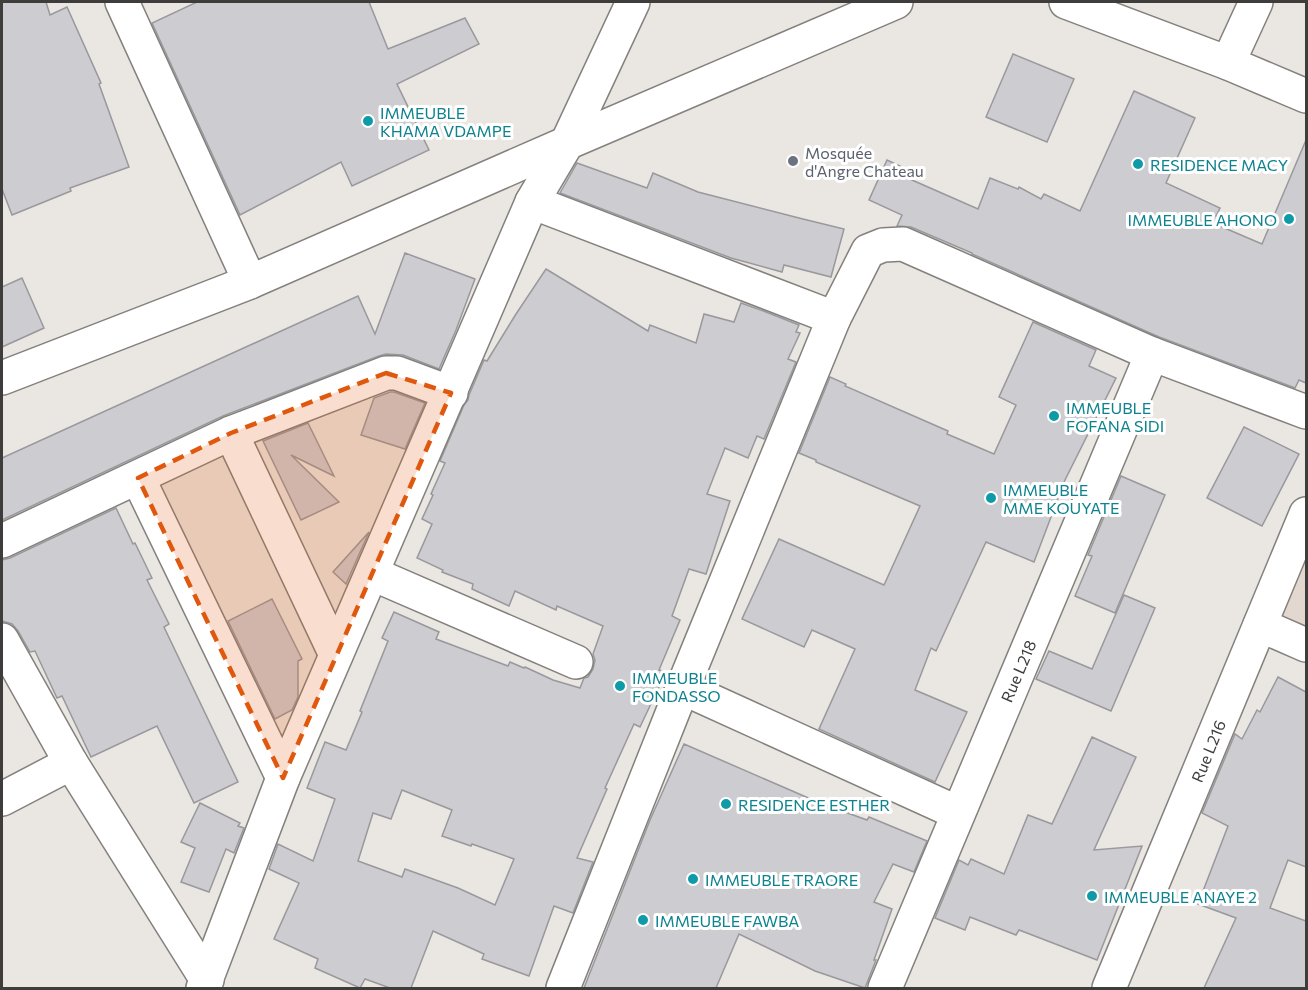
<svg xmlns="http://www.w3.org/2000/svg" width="1308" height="990" font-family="Commissioner,sans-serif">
  <rect width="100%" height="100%" fill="#eae6e2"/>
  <path fill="#e3d8cf" d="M1306 556V638L1277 625Z"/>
  <g fill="#cdccd1" stroke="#99989c" stroke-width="1.5" fill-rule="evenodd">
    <path d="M2 2H46L50 15 67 7 101 83 99 84 129 167 70 188 71 191 12 215 2 189Z"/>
    <path d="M197 2H369L388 49 465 18 479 44 397 84 429 150 352 186 341 162 240 215 152 23Z"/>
    <path d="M1013 54 1074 79 1047 142 986 117Z"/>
    <path d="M1134 91 1195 118 1166 183 1220 208 1216 216 1223 219 1220 226 1262 244 1306 140V383L1299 380 1295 388 1159 337 972 254V253L911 227 897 226 902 215 869 200 887 160 915 173 912 180 978 209 990 178 1018 189 1019 187 1041 199 1044 194 1080 211Z"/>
    <path d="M577 163 647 188 653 173 698 192 803 219 844 229 831 277 784 265 782 272 731 258 560 193Z"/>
    <path d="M405 253 475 279 456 330 439 369 403 355 386 354 379 356 223 416 2 520V458L358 296 375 334Z"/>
    <path d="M546 269 648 331 650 325 696 343 704 314 734 322 741 303 766 312 799 325 796 332 800 333 788 359 796 362 764 439 757 436 748 458 725 448 707 494 730 501 706 574 689 569 672 616 680 620 659 670 666 672 640 727 634 724 605 788 607 789 577 858 593 862 573 913 554 906 529 976 482 959 484 954 433 931 411 988H390L365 979 360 988 315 968 318 959 274 939 299 883 269 869 278 844 313 861 335 799 307 788 325 742 346 750 362 712 360 711 388 641 382 638 394 612 439 632 436 639 508 666 510 662 524 668 525 667 553 680 580 688 584 678 588 677 593 669 595 660 593 654 603 626 557 606 556 610 515 591 509 606 472 589 473 584 442 572 443 570 417 558 432 524 422 519 433 495 431 494 445 463 440 461 464 405 468 400 469 395 484 360 487 361 516 314ZM402 790 452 810 442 836 471 846 472 844 514 859 495 905 458 888 405 869 402 877 358 861 373 813 391 819Z"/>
    <path d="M22 278 44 328 2 347V287Z"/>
    <path d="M1033 322 1096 350 1089 366 1116 378 1065 480 1034 562 986 542 936 651 931 648 915 690 967 712 935 782 819 729 855 649 812 630 804 647 742 619 779 539 884 585 920 506 816 462V460L799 453 830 377 846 384 845 386 948 431 947 434 994 454 1016 405 999 397Z"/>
    <path d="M390 392H394L425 403 405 449 361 435 374 398Z"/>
    <path d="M308 423 334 476 291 455 339 502 301 520 263 441Z"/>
    <path d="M1244 427 1299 454 1262 526 1207 498Z"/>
    <path d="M1121 476 1165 495 1115 613 1075 596 1092 556 1088 555Z"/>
    <path d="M116 508 133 544 135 543 152 578 147 580 169 624 164 627 238 782 194 803 157 726 91 757 62 696 57 698 35 651 30 652 18 631 12 624 2 621V560L10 558Z"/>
    <path d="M369 532 346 584 333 572Z"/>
    <path d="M1124 595 1155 608 1111 711 1036 679 1049 651 1092 669Z"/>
    <path d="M272 599 302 659 298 661V697L292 710 275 719 228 621Z"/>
    <path d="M1278 677 1306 692V867L1288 860 1270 908 1306 921V988H1204L1236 918 1198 904 1228 826 1202 813 1235 734 1242 739 1257 710 1260 712Z"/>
    <path d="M1092 737 1136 757 1094 850 1142 846 1097 960 1019 930 1016 935 970 917 965 930 935 918 959 860 968 865 971 859 1004 874 1028 815 1052 824Z"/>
    <path d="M684 744 820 803 867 820 869 817 927 841 914 872 893 864 874 902 892 909 874 960H876L865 988 815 971 739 934 716 988H584L650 820Z"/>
    <path d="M200 803 240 823 238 826 244 828 234 853 226 849 209 892 181 882 195 848 181 842Z"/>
  </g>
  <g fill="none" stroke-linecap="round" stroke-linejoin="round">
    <g stroke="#84807d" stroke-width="36">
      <g id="minor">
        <path d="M122 2 250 282"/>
        <path d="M1066 2 1228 63 1306 96"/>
        <path d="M1228 63 1256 2"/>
        <path d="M532 202 834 318"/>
        <path d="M2 378 250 282 567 143 896 2"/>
        <path d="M231 433 336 655"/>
        <path d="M138 478 283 778"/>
        <path d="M2 541 231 433 386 373H397L451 393"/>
        <path d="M373 574 576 662"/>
        <path d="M1260 625 1306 645"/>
        <path d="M2 640 71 763 207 980"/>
        <path d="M683 688 958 813"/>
        <path d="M2 799 71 763"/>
        <path d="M203 988 283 778 532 202 567 143 633 2"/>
        <path d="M563 988 674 709 834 318 868 251 883 245 903 244 1152 354 1306 412"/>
        <path d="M885 988 1152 354"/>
        <path d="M1109 988 1306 514"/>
      </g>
    </g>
    <use href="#minor" stroke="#fff" stroke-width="33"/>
  </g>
  <path fill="#e0580e" fill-opacity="0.2" stroke="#e0580e" stroke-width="4.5" stroke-dasharray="12 8" stroke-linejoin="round" d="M386 373 451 393 283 778 138 478 231 433Z"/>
  <g fill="#0f9aa8" stroke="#fff" stroke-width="2">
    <circle cx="368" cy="121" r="6"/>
    <circle cx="1138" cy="164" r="6"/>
    <circle cx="1289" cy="219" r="6"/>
    <circle cx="1054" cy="416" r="6"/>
    <circle cx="991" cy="498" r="6"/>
    <circle cx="620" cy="686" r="6"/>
    <circle cx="726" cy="804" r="6"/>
    <circle cx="693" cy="879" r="6"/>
    <circle cx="1092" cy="896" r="6"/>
    <circle cx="643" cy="920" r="6"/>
  </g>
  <circle fill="#6b7280" stroke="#fff" stroke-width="2" cx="793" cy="161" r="6"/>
  <g text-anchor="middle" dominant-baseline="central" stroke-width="6" stroke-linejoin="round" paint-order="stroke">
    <g font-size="16" fill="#0d838f" stroke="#fff" text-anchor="start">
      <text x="380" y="112">IMMEUBLE<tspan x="380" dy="18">KHAMA VDAMPE</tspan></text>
      <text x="1150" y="164">RESIDENCE MACY</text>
      <text x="1277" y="219" text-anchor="end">IMMEUBLE AHONO</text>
      <text x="1066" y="407">IMMEUBLE<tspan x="1066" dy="18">FOFANA SIDI</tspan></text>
      <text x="1003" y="489">IMMEUBLE<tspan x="1003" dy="18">MME KOUYATE</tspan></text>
      <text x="632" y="677">IMMEUBLE<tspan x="632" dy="18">FONDASSO</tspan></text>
      <text x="738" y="804">RESIDENCE ESTHER</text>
      <text x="705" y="879">IMMEUBLE TRAORE</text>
      <text x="1104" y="896">IMMEUBLE ANAYE 2</text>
      <text x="655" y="920">IMMEUBLE FAWBA</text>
    </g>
    <g font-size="16" fill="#5b616d" stroke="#fff" text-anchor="start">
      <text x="805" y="152">Mosquée<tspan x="805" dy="18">d'Angre Chateau</tspan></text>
    </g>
    <g font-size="16" fill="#3e3d3b" stroke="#fff">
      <text transform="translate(1018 671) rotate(-67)">Rue L218</text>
      <text transform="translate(1208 751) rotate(-68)">Rue L216</text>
    </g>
  </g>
  <rect width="1308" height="990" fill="none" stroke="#3e3d3b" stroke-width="6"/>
</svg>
